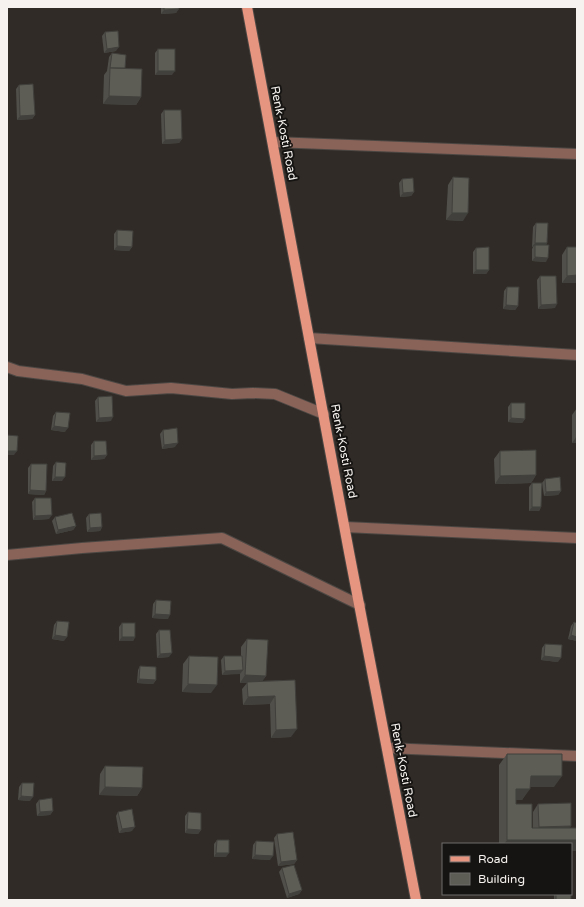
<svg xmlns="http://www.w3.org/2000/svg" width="584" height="907" font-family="'Varela Round',sans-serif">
  <rect width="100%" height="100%" fill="#302b27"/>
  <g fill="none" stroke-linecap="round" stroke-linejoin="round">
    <g stroke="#4c4743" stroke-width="12">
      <g id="minor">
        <path d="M273 142 577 154"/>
        <path d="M309 338 577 355"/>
        <path d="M7 367 18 371 82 379 126 391 171 388 232 394 253 393 275 394 324 414"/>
        <path d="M345 527 577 538"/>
        <path d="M7 555 82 548 222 538 360 605"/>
        <path d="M387 748 577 756"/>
      </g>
    </g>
    <g stroke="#4c4743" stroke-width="12">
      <path id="major" d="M247 7 349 552 416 900"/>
    </g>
    <use href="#minor" stroke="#896258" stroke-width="10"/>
    <use href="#major" stroke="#e69581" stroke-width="10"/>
  </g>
  <g fill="#504f49">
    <path d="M161 7H179L176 13 161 14Z"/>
    <path d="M105 32 116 51 104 53 102 36Z"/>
    <path d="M158 49 172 75H155V53Z"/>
    <path d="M112 53 125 68 141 97 136 105 103 104 104 75 107 71 109 57Z"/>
    <path d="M19 85 35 115 32 119 17 120 16 89Z"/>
    <path d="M164 110 182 139 179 143 162 144 161 114Z"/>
    <path d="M453 177 463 221 446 220 448 185Z"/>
    <path d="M402 179 414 192 411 196 400 197 399 183Z"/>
    <path d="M536 223 547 243 546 245V262L532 261V249L533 247H532L533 227Z"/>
    <path d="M117 230 132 247 129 251 114 250V234Z"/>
    <path d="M567 247H577V283H562V255Z"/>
    <path d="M476 248 489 270 486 274H473V252Z"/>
    <path d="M540 276 555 308 538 309 537 280Z"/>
    <path d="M507 287 518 306 515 310 503 309 504 291Z"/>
    <path d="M98 397 111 421 96 422 95 401Z"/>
    <path d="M511 403 525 419 522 423 508 422V407Z"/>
    <path d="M577 408V443H572V415Z"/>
    <path d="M56 412 65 432 51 430 53 416Z"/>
    <path d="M163 430 175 447 162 449 160 434Z"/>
    <path d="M94 441 107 455 104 459 91 460V445Z"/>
    <path d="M500 451 536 475 531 483 495 484 494 459Z"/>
    <path d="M56 462 62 481H52L53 466Z"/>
    <path d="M31 464 46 491 44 495 28 494V468Z"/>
    <path d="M545 479 561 491 558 495 544 496 542 483Z"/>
    <path d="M532 483 541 507 539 511H529V487Z"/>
    <path d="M35 498 49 519 33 520 32 502Z"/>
    <path d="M89 514 102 527 100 531 87 532 86 518Z"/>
    <path d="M55 517 76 526 73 530 56 534 52 521Z"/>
    <path d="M156 600 168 619 152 618 153 604Z"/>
    <path d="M57 621 64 641 52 639 54 625Z"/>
    <path d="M574 622 577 623V641L568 639 571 626Z"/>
    <path d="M122 623 135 637 133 641H119V627Z"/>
    <path d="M159 630 169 657 157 658 156 634Z"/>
    <path d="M247 639 266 676 262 681 295 680 291 737 271 738 270 704 243 705 242 689 247 683H240V673L222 675 221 660 224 656H241V647Z"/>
    <path d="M545 644 558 662 541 660 542 648Z"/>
    <path d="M189 656 211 693 182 692 183 664Z"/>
    <path d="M140 666 156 680 153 684 137 683 138 670Z"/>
    <path d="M507 754 554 787H530L522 800H516V804L532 828H533V812L538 804 570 828 571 844H499V765Z"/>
    <path d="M105 766 142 788 137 796 99 795 100 774Z"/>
    <path d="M22 783 30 801 18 800 19 787Z"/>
    <path d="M39 800 53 811 50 815 37 816 36 804Z"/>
    <path d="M118 812 132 831 119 833 116 816Z"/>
    <path d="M188 812 201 830 198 834 185 833V816Z"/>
    <path d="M277 834 297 860 294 864 278 866 274 838Z"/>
    <path d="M217 840 226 857H214V844Z"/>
    <path d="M256 841 270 860 252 859 253 845Z"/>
    <path d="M282 868 302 890 299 894 287 898 279 872Z"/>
    <rect x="554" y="894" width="17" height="6"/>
  </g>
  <g fill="#41403c">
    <path d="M179 9 176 13 161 14 164 10Z"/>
    <path d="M119 47 116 51 104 53 107 49Z"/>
    <path d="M158 71H175L172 75H155Z"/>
    <path d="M109 96 141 97 136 105 103 104Z"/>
    <path d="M35 115 32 119 17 120 20 116Z"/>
    <path d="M182 139 179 143 162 144 165 140Z"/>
    <path d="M414 192 411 196 400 197 403 193Z"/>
    <path d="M452 213H468L463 221 446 220Z"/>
    <path d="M535 243H547L545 247 535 245 533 247H532Z"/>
    <path d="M117 246 132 247 129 251 114 250Z"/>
    <path d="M535 257 548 258 546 262 532 261Z"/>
    <path d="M476 270H489L486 274H473Z"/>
    <path d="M577 275V283H562L567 276Z"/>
    <path d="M557 304 555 308 538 309 541 305Z"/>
    <path d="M506 305 518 306 515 310 503 309Z"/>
    <path d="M113 417 111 421 96 422 99 418Z"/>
    <path d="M511 418 525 419 522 423 508 422Z"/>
    <path d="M54 426 68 428 65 432 51 430Z"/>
    <path d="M577 436V443H572Z"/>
    <path d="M178 443 175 447 162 449 164 445Z"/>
    <path d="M7 451H17L14 455H7Z"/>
    <path d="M107 455 104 459 91 460 94 456Z"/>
    <path d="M536 475 531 483 495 484 500 476Z"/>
    <path d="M55 477H65L62 481H52Z"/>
    <path d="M30 490 46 491 44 495 28 494Z"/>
    <path d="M561 491 558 495 544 496 546 492Z"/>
    <path d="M532 507H541L539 511H529Z"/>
    <path d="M52 515 49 519 33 520 35 516Z"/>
    <path d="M76 526 73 530 56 534 58 530Z"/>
    <path d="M102 527 100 531 87 532 90 528Z"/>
    <path d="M155 614 170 615 168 619 152 618Z"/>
    <path d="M55 635 67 637 64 641 52 639Z"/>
    <path d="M571 635 577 637V641L568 639Z"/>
    <path d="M122 637H135L133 641H119Z"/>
    <path d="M172 653 169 657 157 658 160 654Z"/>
    <path d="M544 656 561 658 558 662 541 660Z"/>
    <path d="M243 670 240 674 222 675 225 671Z"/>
    <path d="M245 675 266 676 261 683 247 682V683H240Z"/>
    <path d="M139 679 156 680 153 684 137 683Z"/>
    <path d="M188 684 217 685 211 693 182 692Z"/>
    <path d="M275 696 270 704 243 705 248 697Z"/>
    <path d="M297 729 291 737 271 738 276 730Z"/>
    <path d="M531 776H562L554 787H523Z"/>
    <path d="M105 787 142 788 137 796 99 795Z"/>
    <path d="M516 789H530L522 800H509Z"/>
    <path d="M21 796 33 797 30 801 18 800Z"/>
    <path d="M53 811 50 815 37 816 40 812Z"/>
    <path d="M571 826 566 834 534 835 539 827Z"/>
    <path d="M135 827 132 831 119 833 122 829Z"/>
    <path d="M187 829 201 830 198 834 185 833Z"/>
    <path d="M507 840H577V851H571V844H504Z"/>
    <path d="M216 853H229L226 857H214Z"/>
    <path d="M255 855 273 856 270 860 252 859Z"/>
    <path d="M297 860 294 864 278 866 281 862Z"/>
    <path d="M302 890 299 894 287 898 289 894Z"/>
  </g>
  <g fill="#5d5c55" stroke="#41403c">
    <path d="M164 7H179V9L164 10Z"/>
    <path d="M118 31 119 47 107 49 105 32Z"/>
    <rect x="158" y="49" width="17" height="22"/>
    <path d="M112 53 126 55 125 68H110Z"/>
    <path d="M110 68 142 69 141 97 109 96Z"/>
    <path d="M33 84 35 115 20 116 19 85Z"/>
    <path d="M164 110H181L182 139 165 140Z"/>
    <path d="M453 177 469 178 468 213H452Z"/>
    <path d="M413 178 414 192 403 193 402 179Z"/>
    <path d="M536 223H548L547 243H535Z"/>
    <path d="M117 230 133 231 132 247 117 246Z"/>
    <path d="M535 245H549L548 258 535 257Z"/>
    <path d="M489 247V270H476V248Z"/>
    <path d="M567 247H577V275L567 276Z"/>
    <path d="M540 276H556L557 304 541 305Z"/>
    <path d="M507 287H519L518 306 506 305Z"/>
    <path d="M112 396 113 417 99 418 98 397Z"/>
    <path d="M511 403H525V419L511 418Z"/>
    <path d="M56 412 70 413 68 428 54 426Z"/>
    <path d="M177 428 178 443 164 445 163 430Z"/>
    <path d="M7 435 18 436 17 451H7Z"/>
    <path d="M94 441H106L107 455 94 456Z"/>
    <path d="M536 450V475L500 476V451Z"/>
    <path d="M56 462 66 463 65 477H55Z"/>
    <path d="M31 464H47L46 491 30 490Z"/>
    <path d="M560 477 561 491 546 492 545 479Z"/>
    <path d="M532 483H542L541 507H532Z"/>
    <path d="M35 498H51L52 515 35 516Z"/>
    <path d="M72 513 76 526 58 530 55 517Z"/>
    <path d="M101 513 102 527 90 528 89 514Z"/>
    <path d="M156 600 171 601 170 615 155 614Z"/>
    <path d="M57 621 69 622 67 637 55 635Z"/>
    <path d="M574 622 577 623V637L571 635Z"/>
    <rect x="122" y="623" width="13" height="14"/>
    <path d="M159 630H170L172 653 160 654Z"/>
    <path d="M247 639 268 640 266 676 245 675Z"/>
    <path d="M545 644 562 645 561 658 544 656Z"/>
    <path d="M189 656 218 657 217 685 188 684Z"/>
    <path d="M224 656H242L243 670 225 671Z"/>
    <path d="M140 666 156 667V680L139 679Z"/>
    <path d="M295 680 297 729 276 730 275 696 248 697 247 682Z"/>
    <path d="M507 754H562V776H531L530 789H516V804H532V828H577V840H507Z"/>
    <path d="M105 766 143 767 142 788 105 787Z"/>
    <path d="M22 783H34L33 797 21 796Z"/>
    <path d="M52 798 53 811 40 812 39 800Z"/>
    <path d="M571 803V826L539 827 538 804Z"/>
    <path d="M132 809 135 827 122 829 118 812Z"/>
    <path d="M188 812 201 813V830L187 829Z"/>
    <path d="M293 832 297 860 281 862 277 834Z"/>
    <path d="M217 840H229V853H216Z"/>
    <path d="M256 841 274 842 273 856 255 855Z"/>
    <path d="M294 865 302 890 289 894 282 868Z"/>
    <rect x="556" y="894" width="15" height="6"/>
  </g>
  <g text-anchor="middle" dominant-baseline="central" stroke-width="4" stroke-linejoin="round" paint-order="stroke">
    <g font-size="12" fill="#f5f2ef" stroke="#161412">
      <text transform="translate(284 133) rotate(79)">Renk-Kosti Road</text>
      <text transform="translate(344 451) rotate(79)">Renk-Kosti Road</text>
      <text transform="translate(404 770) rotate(79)">Renk-Kosti Road</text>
    </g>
  </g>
  <rect width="584" height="907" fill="none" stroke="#f5f2ef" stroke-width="16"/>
  <rect x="442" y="843" width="130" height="52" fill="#161412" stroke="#6f6d6a"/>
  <rect x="450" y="856" width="20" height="6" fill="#e69581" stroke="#6f6d6a"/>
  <text x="478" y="863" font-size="12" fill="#f5f2ef">Road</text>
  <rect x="450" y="873" width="20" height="12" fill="#5d5c55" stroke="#6f6d6a"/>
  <text x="478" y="883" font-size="12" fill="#f5f2ef">Building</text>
</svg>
